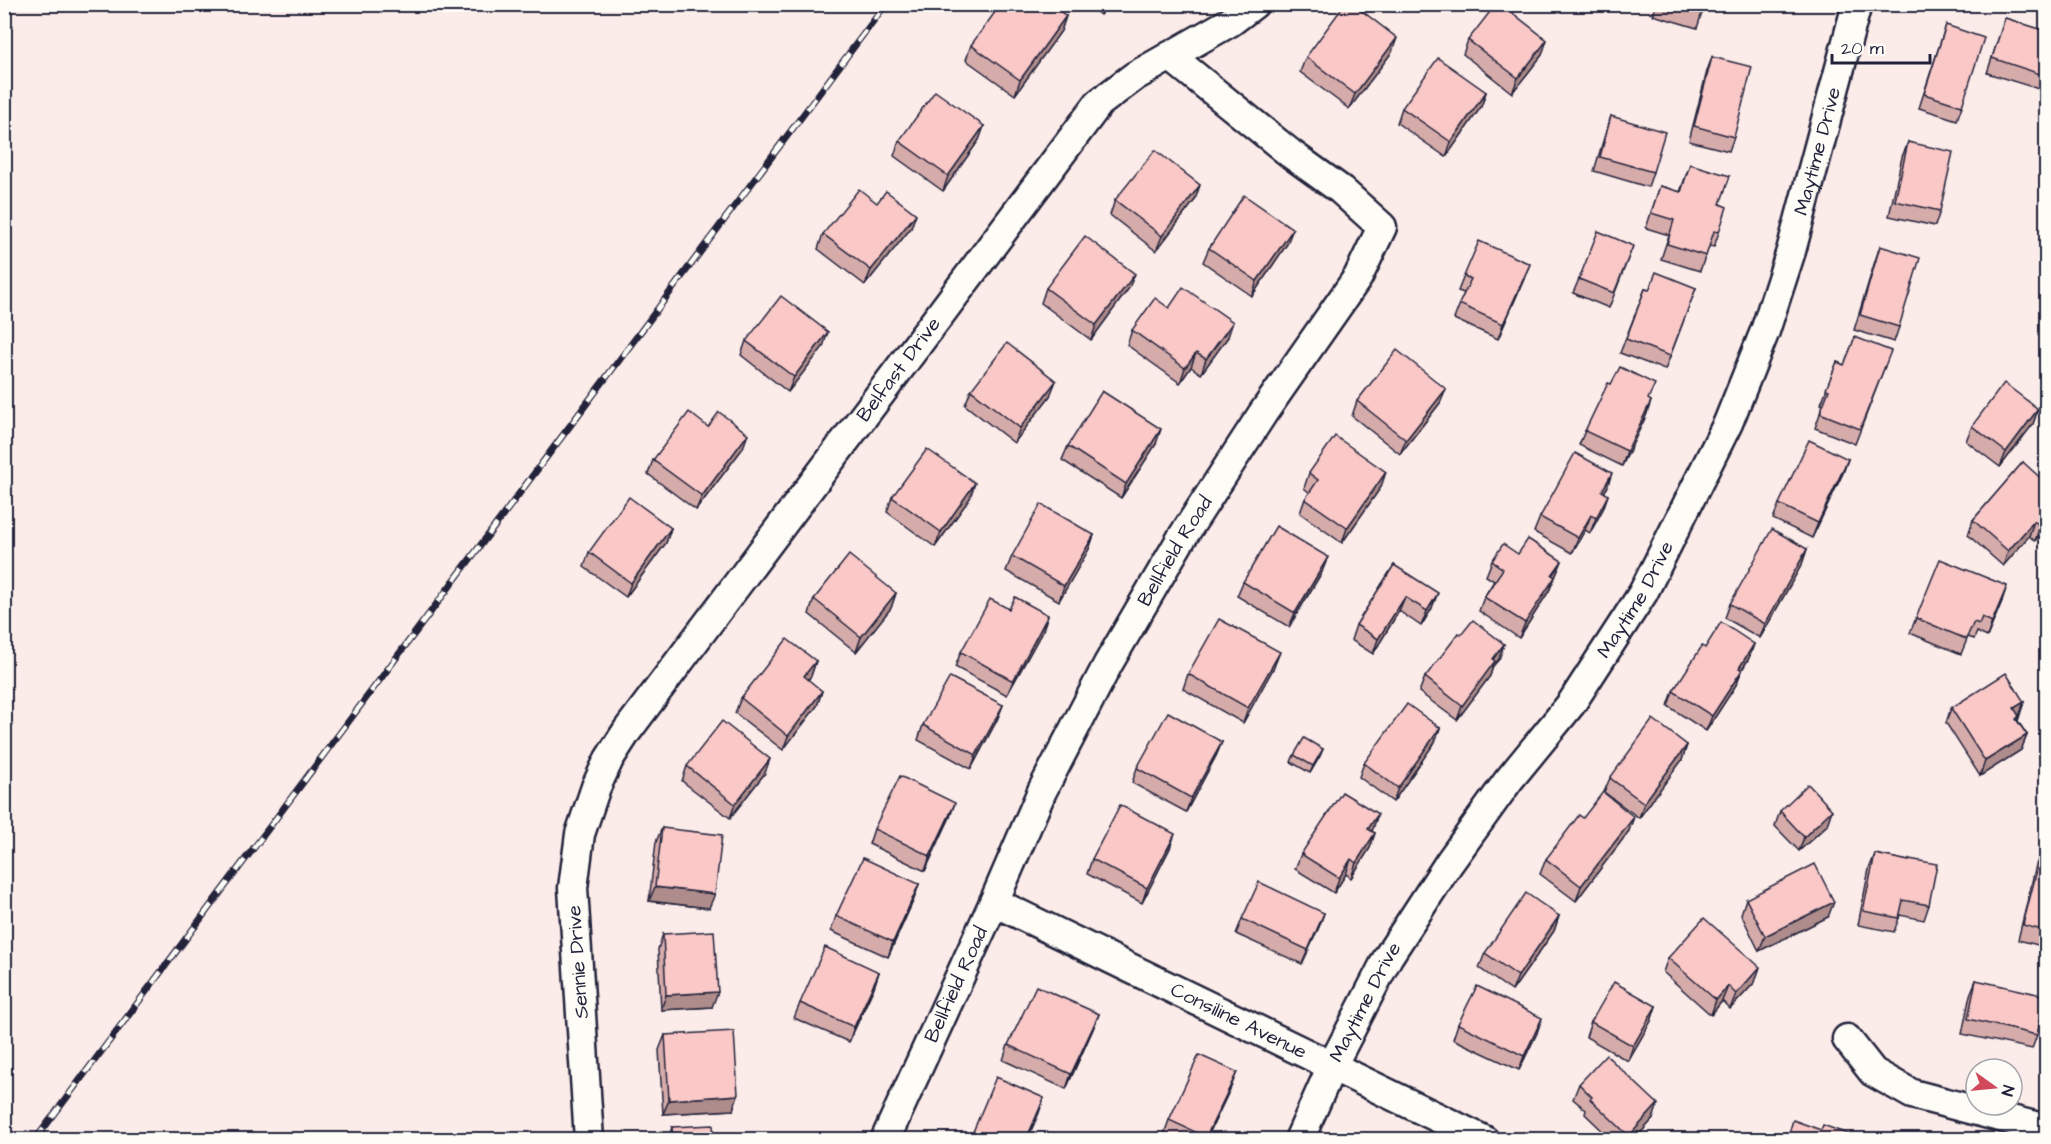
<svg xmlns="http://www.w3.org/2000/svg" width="2051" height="1144" font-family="'Architects Daughter',sans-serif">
  <rect width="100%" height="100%" fill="#fcece9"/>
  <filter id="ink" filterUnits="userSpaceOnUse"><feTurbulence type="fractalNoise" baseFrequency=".0167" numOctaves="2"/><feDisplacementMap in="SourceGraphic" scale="12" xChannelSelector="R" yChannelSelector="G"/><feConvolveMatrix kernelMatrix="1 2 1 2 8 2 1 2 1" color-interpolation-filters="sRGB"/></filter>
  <g filter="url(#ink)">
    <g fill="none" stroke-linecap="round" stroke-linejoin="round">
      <g stroke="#22223b" stroke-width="33">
        <g id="street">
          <path id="s1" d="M994 902 1484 1140"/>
          <path d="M1847 1039 1873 1072 1912 1094 2046 1129"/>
          <path id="s2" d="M589 1140 573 888 580 834 596 787 609 759 627 731 1099 103 1135 76 1230 22 1254 4"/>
          <path id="s3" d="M885 1140 994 902 1042 791 1108 664 1181 539 1263 413 1358 277 1382 227 1341 190 1291 154 1170 56"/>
          <path id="s4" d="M1299 1140 1332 1066 1388 957 1449 863 1508 781 1571 704 1643 593 1728 423 1765 331 1791 251 1857 4"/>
        </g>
      </g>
      <use href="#street" stroke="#fdfcf7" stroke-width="28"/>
      <g stroke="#22223b" stroke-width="7">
        <path id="rail" d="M35 1140 886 4"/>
      </g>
      <use href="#rail" stroke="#fdfcf7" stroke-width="4.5" stroke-dasharray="14" stroke-linecap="butt"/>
    </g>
    <g fill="#d6acab" stroke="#22223b" stroke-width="1.5">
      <path d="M1086 4H1108L1100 15Z"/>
      <path d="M1656 4H1705L1697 28 1653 15Z"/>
      <path d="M1745 4H1772L1769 11Z"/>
      <path d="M1066 16 1061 31 1015 95 966 60 971 45Z"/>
      <path d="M2005 18 2046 31V77L2042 90 1987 73Z"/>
      <path d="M1946 25 1962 106 1957 120 1919 108Z"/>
      <path d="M1468 40 1542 55 1512 93 1463 54Z"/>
      <path d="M1392 52 1349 109 1300 72 1306 57Z"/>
      <path d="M1712 57 1734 137 1729 151 1689 141 1707 71Z"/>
      <path d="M1486 92 1481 107 1446 157 1397 123 1402 108Z"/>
      <path d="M1611 116 1653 172 1648 187 1594 171 1606 131Z"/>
      <path d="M984 126 979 140 943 191 894 156 899 141Z"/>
      <path d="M1908 142 1940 211 1935 226 1889 216 1902 157Z"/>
      <path d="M1690 164 1720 204 1719 232 1714 247 1709 246 1700 271 1661 259 1669 235 1646 228 1660 186 1680 192Z"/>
      <path d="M1115 200H1195L1156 251 1110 215Z"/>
      <path d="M911 228 865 285 818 249 823 234Z"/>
      <path d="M1287 244 1252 296 1203 262 1209 248Z"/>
      <path d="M1633 246 1609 308 1573 293 1579 279Z"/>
      <path d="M1880 246 1899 327 1894 342 1854 330 1875 261Z"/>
      <path d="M1464 276 1524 279 1498 339 1454 319 1464 293 1458 291Z"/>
      <path d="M1046 288H1129L1091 340 1041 303Z"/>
      <path d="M1696 288 1665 370 1620 353 1645 289 1649 290Z"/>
      <path d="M1169 308 1228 337 1201 374 1191 367 1180 383 1127 345 1132 330Z"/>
      <path d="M746 341 823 347 788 392 741 355Z"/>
      <path d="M1837 362 1844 365 1885 366 1855 444 1815 428 1823 405 1821 404Z"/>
      <path d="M1446 389 1440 403 1400 454 1352 416 1357 401Z"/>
      <path d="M971 390 1050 396 1014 443 965 405Z"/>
      <path d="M1649 400 1651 401 1646 416 1622 466 1579 445 1585 431Z"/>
      <path d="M2038 409 2033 424 2000 467 1966 441 1972 426Z"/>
      <path d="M708 427 743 448 696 510 648 474 653 460Z"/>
      <path d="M1156 444 1121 498 1062 460 1068 446Z"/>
      <path d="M1848 459 1843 473 1812 538 1773 519 1779 504Z"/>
      <path d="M2023 462 2046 527 2035 541 2029 536 2003 566 1968 535 1973 520Z"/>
      <path d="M1309 473 1381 487 1342 543 1300 513 1305 499 1310 493 1304 488Z"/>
      <path d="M1607 488 1604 492 1608 495 1603 509 1590 533 1585 530 1572 553 1534 532 1540 517Z"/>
      <path d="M892 497 970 498 935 547 887 512Z"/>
      <path d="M671 528 666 543 626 597 584 567 589 552Z"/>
      <path d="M1094 535 1089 549 1059 601 1006 571 1012 556Z"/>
      <path d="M1807 549 1802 564 1760 638 1725 618 1730 604Z"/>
      <path d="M1518 554 1562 561 1549 591 1519 638 1479 611 1484 597 1494 581 1486 576 1492 561Z"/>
      <path d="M1394 565 1432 608 1421 626 1399 611 1373 654 1351 640 1356 625Z"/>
      <path d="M1322 572 1289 627 1237 596 1243 582Z"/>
      <path d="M896 593 891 608 856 652 809 614 814 599Z"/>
      <path d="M2002 601 1987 637 1977 632 1974 639 1968 637 1961 654 1910 633 1916 618Z"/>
      <path d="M1043 630 1007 695 955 667 961 652Z"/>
      <path d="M1461 635 1504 644 1499 659 1493 666 1490 676 1457 720 1419 692 1425 677Z"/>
      <path d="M1754 644 1749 658 1742 670 1736 685 1706 731 1668 706 1673 691 1705 648Z"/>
      <path d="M816 661 811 676 808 680 822 691 817 706 783 750 735 713 741 698Z"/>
      <path d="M1274 667 1243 723 1183 689 1188 674Z"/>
      <path d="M2024 702 2018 721 2027 735 2021 750 1980 776 1946 723 1951 708Z"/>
      <path d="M1003 705 997 720 971 769 918 740 923 725Z"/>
      <path d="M1440 728 1435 742 1393 802 1359 777 1364 763Z"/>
      <path d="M1222 742 1216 756 1186 812 1132 783 1137 768Z"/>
      <path d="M1687 745 1682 760 1639 818 1604 792 1610 778Z"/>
      <path d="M1323 749 1320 756 1310 773 1291 762 1294 755Z"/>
      <path d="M687 766 765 773 730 818 682 781Z"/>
      <path d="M1780 811 1827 825 1799 851 1775 826Z"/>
      <path d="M950 817 925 871 869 844 874 829Z"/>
      <path d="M1583 818 1629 831 1576 901 1540 874 1546 859Z"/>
      <path d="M662 828 709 908 649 901 656 842Z"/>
      <path d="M1373 829 1371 831 1375 833 1370 848 1351 878 1346 874 1334 893 1295 869 1301 854Z"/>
      <path d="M1170 848 1142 903 1087 874 1092 859Z"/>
      <path d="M2042 850 2046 851V947L2018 940 2036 865Z"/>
      <path d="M1875 854 1908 861 1909 859 1929 905 1924 920 1900 915 1894 932 1858 925 1869 869Z"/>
      <path d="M919 884 914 899 888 957 831 931 836 916Z"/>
      <path d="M1746 899 1828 917 1759 951 1741 914Z"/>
      <path d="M1324 913 1319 927 1302 964 1236 934 1242 919Z"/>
      <path d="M1559 916 1554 931 1512 991 1479 968 1485 953Z"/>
      <path d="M663 934 712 1007 661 1010 658 949Z"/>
      <path d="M1668 958 1755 982 1730 1009 1722 1001 1711 1015 1663 972Z"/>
      <path d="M879 972 874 987 849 1042 794 1018 800 1003Z"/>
      <path d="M1976 980 2037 1035 2032 1049 1962 1034 1970 995Z"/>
      <path d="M1656 1006 1651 1021 1628 1061 1586 1037 1591 1022Z"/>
      <path d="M1099 1014 1093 1029 1066 1089 1003 1060 1008 1045Z"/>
      <path d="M1458 1024 1537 1033 1519 1070 1453 1039Z"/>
      <path d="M665 1035 733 1110 663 1114 659 1050Z"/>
      <path d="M1579 1084 1653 1119 1634 1140H1612L1585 1114 1586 1110 1573 1099Z"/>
      <path d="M1231 1087 1206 1140H1174L1164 1134 1169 1120Z"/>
      <path d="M672 1127 714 1140H668Z"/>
    </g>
    <g fill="#ae8c8b" stroke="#22223b" stroke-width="1.5">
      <path d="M1103 4H1108L1100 15Z"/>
      <path d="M1066 16 1061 31 1015 95 1020 80Z"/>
      <path d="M1397 38 1392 52 1349 109 1355 94Z"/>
      <path d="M1547 40 1542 55 1512 93 1518 78Z"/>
      <path d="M1486 92 1481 107 1446 157 1451 142Z"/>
      <path d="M984 126 979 140 943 191 948 176Z"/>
      <path d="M1200 185 1195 200 1156 251 1162 236Z"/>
      <path d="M916 214 911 228 865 285 871 270Z"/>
      <path d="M1293 229 1287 244 1252 296 1257 281Z"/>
      <path d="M1530 264 1524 279 1498 339 1503 324Z"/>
      <path d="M1135 274 1129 288 1091 340 1096 325Z"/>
      <path d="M1233 322 1228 337 1201 374 1206 359Z"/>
      <path d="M828 332 823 347 788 392 794 377Z"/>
      <path d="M1196 353 1191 367 1180 383 1185 368Z"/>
      <path d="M1056 381 1050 396 1014 443 1020 428Z"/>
      <path d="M1446 389 1440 403 1400 454 1406 440Z"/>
      <path d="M1651 401 1646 416 1622 466 1627 451Z"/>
      <path d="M2038 409 2033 424 2000 467 2006 452Z"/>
      <path d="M1161 429 1156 444 1121 498 1126 484Z"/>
      <path d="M748 434 743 448 696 510 702 496Z"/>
      <path d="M1848 459 1843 473 1812 538 1818 523Z"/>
      <path d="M1386 472 1381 487 1342 543 1347 528Z"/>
      <path d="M1612 473 1607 488 1596 505 1602 491Z"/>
      <path d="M975 483 970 498 935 547 941 532Z"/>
      <path d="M1608 495 1603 509 1590 533 1596 518Z"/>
      <path d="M1591 515 1585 530 1572 553 1578 538Z"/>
      <path d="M2046 519V527L2035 541 2040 526Z"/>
      <path d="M2034 521 2029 536 2003 566 2008 551Z"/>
      <path d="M671 528 666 543 626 597 631 583Z"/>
      <path d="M1094 535 1089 549 1059 601 1064 586Z"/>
      <path d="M1807 549 1802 564 1760 638 1765 624Z"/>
      <path d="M1328 557 1322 572 1289 627 1295 613Z"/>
      <path d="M1562 561 1549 591 1519 638 1525 623 1552 575Z"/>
      <path d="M2007 586 2002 601 1987 637 1992 622Z"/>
      <path d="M896 593 891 608 856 652 861 637Z"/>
      <path d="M1438 593 1432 608 1421 626 1427 611Z"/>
      <path d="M1405 597 1399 611 1373 654 1378 639Z"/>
      <path d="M1048 615 1043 630 1007 695 1013 681Z"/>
      <path d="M1504 644 1499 659 1493 666 1490 676 1457 720 1462 706 1493 659Z"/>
      <path d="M1754 644 1749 658 1733 683 1739 668Z"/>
      <path d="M1280 652 1274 667 1243 723 1248 708Z"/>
      <path d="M816 661 811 676 799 691 804 676Z"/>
      <path d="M1742 670 1736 685 1706 731 1712 716Z"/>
      <path d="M822 691 817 706 783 750 788 736Z"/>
      <path d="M2024 702 2019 716 2014 731V708Z"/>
      <path d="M1003 705 997 720 971 769 976 755Z"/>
      <path d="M1440 728 1435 742 1393 802 1398 788Z"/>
      <path d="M2027 735 2021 750 1980 776 1985 761Z"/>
      <path d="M1222 742 1216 756 1186 812 1191 798Z"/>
      <path d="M1687 745 1682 760 1639 818 1644 803Z"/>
      <path d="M1323 749 1320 756 1310 773 1313 766Z"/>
      <path d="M770 759 765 773 730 818 735 804Z"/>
      <path d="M955 803 950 817 925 871 930 856Z"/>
      <path d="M1832 810 1827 825 1799 851 1804 837Z"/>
      <path d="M1378 814 1373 829 1363 844 1368 829Z"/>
      <path d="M1634 817 1629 831 1576 901 1581 886Z"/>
      <path d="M1375 833 1370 848 1351 878 1356 863Z"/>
      <path d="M1175 834 1170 848 1142 903 1147 888Z"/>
      <path d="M1351 859 1346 874 1334 893 1339 878Z"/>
      <path d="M919 884 914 899 888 957 893 942Z"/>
      <path d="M655 887 715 894 709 908 649 901Z"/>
      <path d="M1834 902 1828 917 1759 951 1765 936Z"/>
      <path d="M1324 913 1319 927 1302 964 1308 950Z"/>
      <path d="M1559 916 1554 931 1512 991 1518 976Z"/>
      <path d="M1760 967 1755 982 1730 1009 1736 994Z"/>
      <path d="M879 972 874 987 849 1042 854 1027Z"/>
      <path d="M1728 986 1722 1001 1711 1015 1716 1000Z"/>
      <path d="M718 992 712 1007 661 1010 666 995Z"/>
      <path d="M1656 1006 1651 1021 1628 1061 1633 1046Z"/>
      <path d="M1099 1014 1093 1029 1066 1089 1071 1074Z"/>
      <path d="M1542 1018 1537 1033 1519 1070 1524 1056Z"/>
      <path d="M1237 1072 1231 1087 1206 1140H1205Z"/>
      <path d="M738 1095 733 1110 663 1114 669 1100Z"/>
      <path d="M1044 1098 1039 1113 1027 1140H1026Z"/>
      <path d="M1658 1104 1653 1119 1634 1140H1628L1629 1136Z"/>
    </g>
    <g fill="#f9c8c7" stroke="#22223b" stroke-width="1.5">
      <path d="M1001 4H1026L1027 5 1028 4H1051L1066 16 1020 80 971 45Z"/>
      <path d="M1345 4H1353L1397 38 1355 94 1306 57Z"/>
      <path d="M1496 4H1501L1547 40 1518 78 1468 40Z"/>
      <path d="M1672 4H1705L1703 13Z"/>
      <path d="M2005 18 2046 31V76L1992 58Z"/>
      <path d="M1946 25 1984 38 1962 106 1924 94Z"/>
      <path d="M1712 57 1752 67 1734 137 1694 126Z"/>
      <path d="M1438 58 1486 92 1451 142 1402 108Z"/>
      <path d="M935 91 984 126 948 176 899 141Z"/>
      <path d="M1611 116 1665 132 1653 172 1600 157Z"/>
      <path d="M1908 142 1953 152 1940 211 1895 201Z"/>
      <path d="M1155 150 1200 185 1162 236 1115 200Z"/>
      <path d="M1690 164 1730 176 1720 204 1727 207 1719 232 1714 231 1706 256 1667 244 1674 220 1651 213 1660 186 1681 192Z"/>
      <path d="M859 189 877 203 886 191 916 214 871 270 823 234Z"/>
      <path d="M1244 195 1293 229 1257 281 1209 248Z"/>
      <path d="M1598 231 1633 246 1614 293 1579 279Z"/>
      <path d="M1085 236 1135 274 1096 325 1046 288Z"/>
      <path d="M1479 241 1530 264 1503 324 1459 304 1471 279 1464 276Z"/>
      <path d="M1880 246 1920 258 1899 327 1860 315Z"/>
      <path d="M1656 272 1696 288 1670 356 1626 339 1645 289 1649 290Z"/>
      <path d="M1183 287 1233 322 1206 359 1196 353 1185 368 1132 330 1155 298 1169 308Z"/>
      <path d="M781 296 828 332 794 377 746 341Z"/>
      <path d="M1855 337 1891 351 1860 429 1820 413 1829 390 1826 389 1837 362 1844 365Z"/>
      <path d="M1007 343 1056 381 1020 428 971 390Z"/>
      <path d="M1397 350 1446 389 1406 440 1357 401Z"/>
      <path d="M1620 367 1655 384 1648 399 1651 401 1627 451 1585 431 1608 383 1611 384Z"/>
      <path d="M2004 383 2038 409 2006 452 1972 426Z"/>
      <path d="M1102 391 1161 429 1126 484 1068 446Z"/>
      <path d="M689 412 708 427 719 412 748 434 702 496 653 460Z"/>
      <path d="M1335 436 1386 472 1347 528 1305 499 1318 480 1309 473Z"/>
      <path d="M1809 440 1848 459 1818 523 1779 504Z"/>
      <path d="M927 449 975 483 941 532 892 497Z"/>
      <path d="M1575 453 1612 473 1602 491 1608 495 1596 518 1591 515 1578 538 1540 517Z"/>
      <path d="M2023 462 2046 483V519L2040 526 2034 521 2008 551 1973 520Z"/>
      <path d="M629 497 671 528 631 583 589 552Z"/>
      <path d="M1041 504 1094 535 1064 586 1012 556Z"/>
      <path d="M1276 526 1328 557 1295 613 1243 582Z"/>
      <path d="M1772 529 1807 549 1765 624 1730 604Z"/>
      <path d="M1528 539 1562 561 1552 575 1555 577 1525 623 1484 597 1503 569 1492 561 1503 544 1518 554Z"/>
      <path d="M849 555 896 593 861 637 814 599Z"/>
      <path d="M1940 559 2007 586 1992 622 1982 617 1979 624 1974 622 1966 639 1916 618Z"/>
      <path d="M1394 565 1438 593 1427 611 1405 597 1378 639 1356 625Z"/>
      <path d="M1015 597 1048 615 1013 681 961 652 990 599 1009 609Z"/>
      <path d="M1219 619 1280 652 1248 708 1188 674Z"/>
      <path d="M1473 620 1504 644 1493 659 1495 661 1462 706 1425 677 1459 633 1461 635Z"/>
      <path d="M1721 622 1754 644 1739 668 1742 670 1712 716 1673 691 1702 646 1705 648Z"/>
      <path d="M787 639 816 661 804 676 822 691 788 736 741 698Z"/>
      <path d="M2006 673 2024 702 2014 708 2019 716 2016 719 2027 735 1985 761 1951 708Z"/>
      <path d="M950 677 1003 705 976 755 923 725Z"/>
      <path d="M1407 704 1440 728 1398 788 1364 763Z"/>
      <path d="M1168 712 1222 742 1191 798 1137 768Z"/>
      <path d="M1653 719 1687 745 1644 803 1610 778Z"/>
      <path d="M722 721 770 759 735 804 687 766Z"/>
      <path d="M1304 738 1323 749 1313 766 1294 755Z"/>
      <path d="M900 776 955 803 930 856 874 829Z"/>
      <path d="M1808 784 1832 810 1804 837 1780 811Z"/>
      <path d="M1342 792 1378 814 1368 829 1375 833 1356 863 1351 859 1339 878 1301 854Z"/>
      <path d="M1603 792 1634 817 1581 886 1546 859 1579 815 1583 818Z"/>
      <path d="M1120 805 1175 834 1147 888 1092 859Z"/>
      <path d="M662 828 722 835 715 894 655 887Z"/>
      <path d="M2042 850 2046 851V931L2023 925Z"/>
      <path d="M1875 854 1909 861V859L1937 864 1929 905 1903 900 1899 918 1863 911Z"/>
      <path d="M863 858 919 884 893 942 836 916Z"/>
      <path d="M1815 864 1834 902 1765 936 1746 899Z"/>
      <path d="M1259 882 1324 913 1308 950 1242 919Z"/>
      <path d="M1526 893 1559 916 1518 976 1485 953Z"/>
      <path d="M1704 918 1760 967 1736 994 1728 986 1716 1000 1668 958Z"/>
      <path d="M714 931 718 992 666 995 663 934Z"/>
      <path d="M825 947 879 972 854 1027 800 1003Z"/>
      <path d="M1976 980 2046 996 2037 1035 1968 1019Z"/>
      <path d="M1614 982 1656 1006 1633 1046 1591 1022Z"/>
      <path d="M1036 986 1099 1014 1071 1074 1008 1045Z"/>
      <path d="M1477 986 1542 1018 1524 1056 1458 1024Z"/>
      <path d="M734 1031 738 1095 669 1100 665 1035Z"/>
      <path d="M1199 1055 1237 1072 1206 1137 1169 1120Z"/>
      <path d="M1606 1055 1658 1104 1629 1136 1590 1099 1592 1097 1579 1084Z"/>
      <path d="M996 1077 1044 1098 1026 1140 970 1139Z"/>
      <path d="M1793 1120 1821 1130 1823 1125 1864 1140H1787Z"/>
      <path d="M713 1125 714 1140H673L672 1127Z"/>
    </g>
  </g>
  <g text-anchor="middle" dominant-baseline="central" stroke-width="4.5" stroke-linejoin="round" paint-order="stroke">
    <g font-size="20" fill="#22223b" stroke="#fdfcf7">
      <text stroke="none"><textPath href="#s4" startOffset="1125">Maytime Drive</textPath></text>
      <text stroke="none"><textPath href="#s2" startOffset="873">Belfast Drive</textPath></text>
      <text stroke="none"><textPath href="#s3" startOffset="657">Bellfield Road</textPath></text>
      <text stroke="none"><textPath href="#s4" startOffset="639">Maytime Drive</textPath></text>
      <text transform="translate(578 962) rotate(-94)">Sennie Drive</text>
      <text stroke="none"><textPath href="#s3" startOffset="171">Bellfield Road</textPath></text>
      <text stroke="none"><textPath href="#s4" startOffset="153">Maytime Drive</textPath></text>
      <text stroke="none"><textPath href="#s1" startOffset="272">Consiline Avenue</textPath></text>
    </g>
  </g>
  <rect width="2051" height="1144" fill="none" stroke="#fdfcf7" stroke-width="24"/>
  <rect x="12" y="12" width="2027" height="1120" fill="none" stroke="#22223b" stroke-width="2" filter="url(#ink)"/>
  <g transform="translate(1994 1087) rotate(105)"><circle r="28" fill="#fdfcf7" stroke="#a5a5ac" stroke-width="1.5"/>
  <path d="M0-4.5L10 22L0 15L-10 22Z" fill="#d1495b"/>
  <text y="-9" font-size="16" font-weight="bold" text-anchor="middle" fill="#22223b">N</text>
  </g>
  <path d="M1832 54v9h98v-9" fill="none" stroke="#22223b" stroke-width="3"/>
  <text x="1841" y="54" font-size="18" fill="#22223b" stroke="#fdfcf7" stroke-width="4.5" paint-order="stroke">20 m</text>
</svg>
